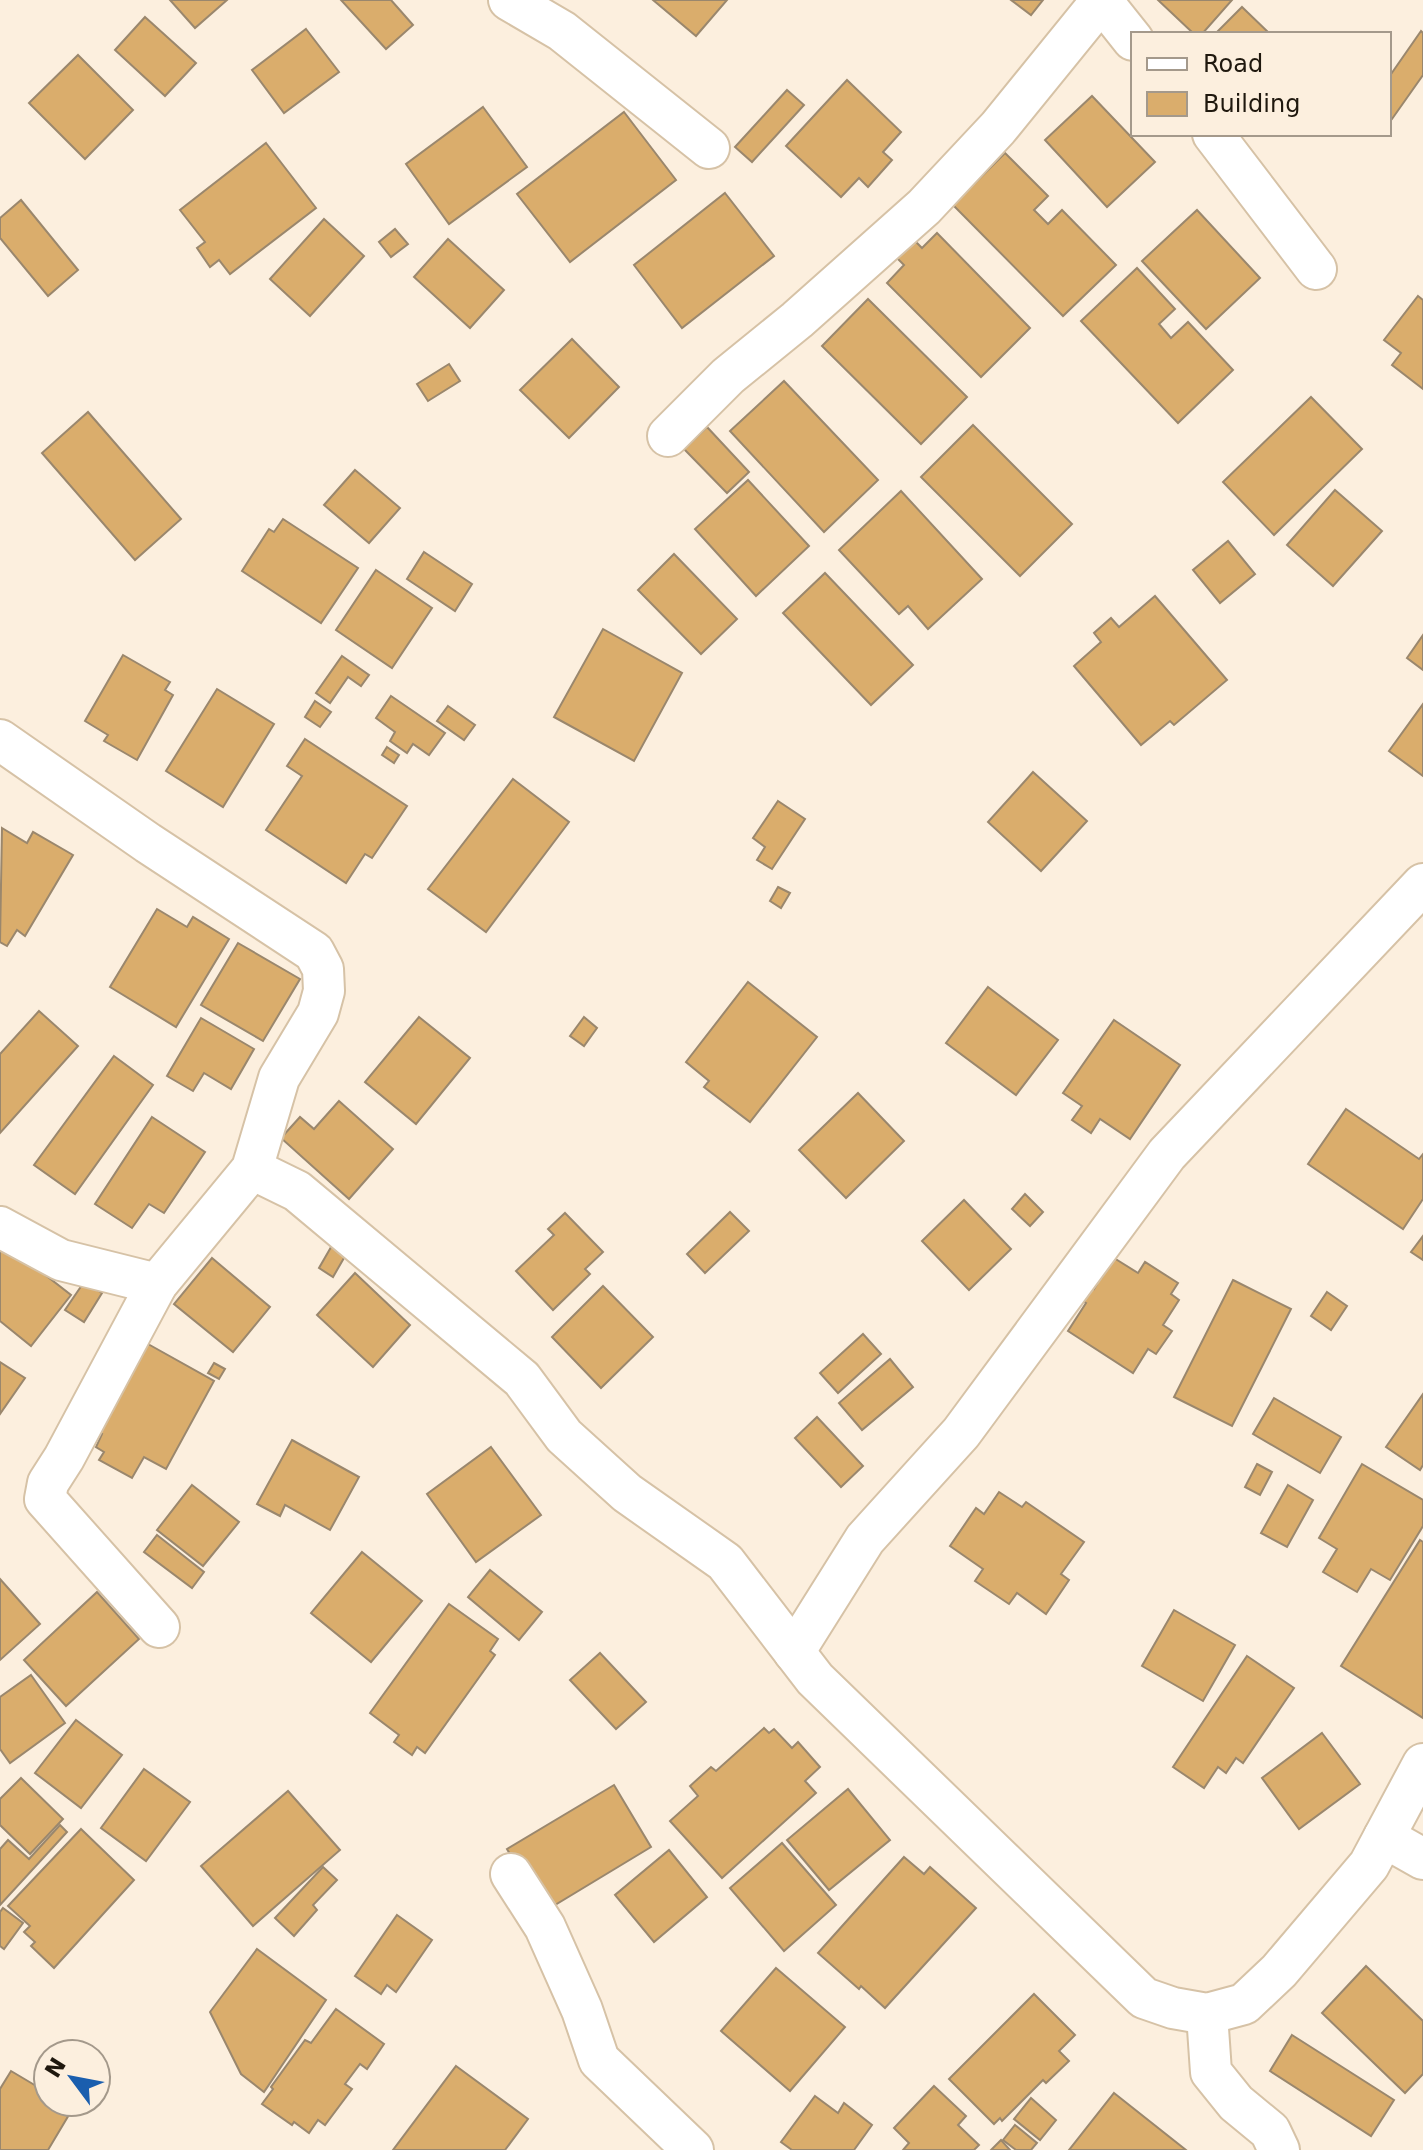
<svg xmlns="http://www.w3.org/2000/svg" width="1423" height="2150" font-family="'DejaVu Sans',sans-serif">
  <rect width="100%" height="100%" fill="#fcefde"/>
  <g fill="#daad6c" stroke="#9a876d" stroke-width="2">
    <path d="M170 0H227L195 28Z"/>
    <path d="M341 0H391L413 25 386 49Z"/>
    <path d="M653 0H727L696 36Z"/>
    <path d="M1011 0H1043L1031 15Z"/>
    <path d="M1158 0H1232L1202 34H1194Z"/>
    <path d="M1242 7 1270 34H1215Z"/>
    <path d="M145 17 196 63 165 96 115 50Z"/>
    <path d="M306 29 339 72 284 113 252 70Z"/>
    <path d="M1421 31 1423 33V75L1392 119 1389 117V77Z"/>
    <path d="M78 55 133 110 85 159 29 103Z"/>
    <path d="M847 80 901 132 883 152 892 160 868 187 859 178 841 197 786 146Z"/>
    <path d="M787 90 804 105 752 162 735 147Z"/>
    <path d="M1092 96 1155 162 1107 207 1045 140Z"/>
    <path d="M483 107 527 167 449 224 406 164Z"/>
    <path d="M624 112 676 180 570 262 517 194Z"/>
    <path d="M266 143 316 208 230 274 219 260 210 267 197 248 205 242 180 210Z"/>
    <path d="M1005 153 1048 196 1034 210 1048 224 1062 210 1116 265 1063 316 953 205Z"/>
    <path d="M725 193 774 256 682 328 634 265Z"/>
    <path d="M21 200 78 270 48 296 0 238V218Z"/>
    <path d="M1197 210 1260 278 1206 329 1142 261Z"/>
    <path d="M324 219 364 256 310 316 270 279Z"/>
    <path d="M395 229 408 244 391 257 379 242Z"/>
    <path d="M937 233 1030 328 981 377 887 283 904 265 892 253 910 236 922 248Z"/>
    <path d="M448 239 504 290 470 328 414 277Z"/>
    <path d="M1137 268 1175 309 1159 324 1171 338 1188 322 1233 370 1178 423 1081 321Z"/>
    <path d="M1418 296 1423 300V389L1392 365 1401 353 1384 340Z"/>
    <path d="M868 299 967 397 921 444 822 346Z"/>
    <path d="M572 339 619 387 569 438 520 390Z"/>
    <path d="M449 364 460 381 428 401 417 384Z"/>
    <path d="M784 381 878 480 824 532 730 431Z"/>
    <path d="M1311 397 1362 449 1274 535 1223 482Z"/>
    <path d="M88 412 181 519 135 560 42 453Z"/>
    <path d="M973 425 1072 524 1020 576 921 477Z"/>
    <path d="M707 427 749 472 727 493 684 449Z"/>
    <path d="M355 470 400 508 369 543 324 505Z"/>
    <path d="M748 480 809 546 756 596 695 529Z"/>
    <path d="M1335 490 1382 531 1333 586 1287 545Z"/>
    <path d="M901 491 982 579 928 629 908 606 899 614 839 550Z"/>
    <path d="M283 519 358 568 321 623 242 571 269 529 274 532Z"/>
    <path d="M1228 541 1255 574 1220 603 1193 570Z"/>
    <path d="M424 552 472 584 455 611 407 579Z"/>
    <path d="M674 554 737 619 701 654 638 590Z"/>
    <path d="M376 570 432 608 392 668 336 630Z"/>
    <path d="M825 573 913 665 871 705 783 613Z"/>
    <path d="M1155 596 1227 680 1174 725 1170 721 1141 745 1074 666 1101 642 1094 633 1111 618 1119 627Z"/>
    <path d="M603 629 682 673 634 761 554 717Z"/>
    <path d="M1423 635V670L1407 658Z"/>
    <path d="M123 655 170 682 165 690 173 695 137 760 104 741 108 735 85 721Z"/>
    <path d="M342 656 369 675 361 686 348 677 330 703 316 693Z"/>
    <path d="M217 689 274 724 223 807 166 771Z"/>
    <path d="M391 696 445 733 429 755 413 744 407 753 390 741 395 732 376 718Z"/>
    <path d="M315 701 331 712 320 727 305 717Z"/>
    <path d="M1423 704V776L1389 751Z"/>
    <path d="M448 706 475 725 464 740 437 721Z"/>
    <path d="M305 739 407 806 372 858 365 854 346 883 266 830 302 776 287 766Z"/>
    <path d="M387 747 399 755 394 763 382 755Z"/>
    <path d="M1033 772 1087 821 1041 871 988 822Z"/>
    <path d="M513 779 569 822 486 932 428 889Z"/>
    <path d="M778 801 805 819 772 869 757 860 765 847 753 838Z"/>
    <path d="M2 828 27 843 33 832 73 855 25 936 17 930 7 946 0 942Z"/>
    <path d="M778 887 790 893 781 908 770 901Z"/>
    <path d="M157 909 187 927 193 917 229 939 176 1027 110 987Z"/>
    <path d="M238 943 300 979 263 1041 201 1005Z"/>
    <path d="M748 982 817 1037 750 1122 704 1087 709 1081 686 1062Z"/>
    <path d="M988 987 1058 1040 1016 1095 946 1043Z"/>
    <path d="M39 1011 78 1046 0 1133V1054Z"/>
    <path d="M419 1017 470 1058 416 1124 365 1082Z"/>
    <path d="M584 1017 597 1028 584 1046 570 1036Z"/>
    <path d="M201 1018 254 1049 231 1089 204 1073 193 1091 167 1076Z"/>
    <path d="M1114 1020 1180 1065 1130 1139 1100 1119 1091 1133 1072 1120 1082 1106 1063 1093Z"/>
    <path d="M114 1056 153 1085 75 1194 34 1165Z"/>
    <path d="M858 1093 904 1141 846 1198 799 1150Z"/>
    <path d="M339 1101 393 1149 349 1199 281 1138 300 1117 314 1129Z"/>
    <path d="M1346 1109 1419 1159 1423 1154V1199L1403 1229 1308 1164Z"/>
    <path d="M152 1117 205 1152 164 1213 149 1204 132 1228 95 1204Z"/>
    <path d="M1025 1194 1043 1212 1030 1226 1012 1209Z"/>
    <path d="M964 1200 1011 1249 969 1290 922 1241Z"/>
    <path d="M730 1212 749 1231 705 1273 687 1254Z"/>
    <path d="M565 1213 603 1252 585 1269 590 1274 553 1310 516 1271 554 1235 548 1229Z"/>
    <path d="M1423 1236V1260L1411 1252Z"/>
    <path d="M3 1242 71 1295 31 1346 0 1321V1245Z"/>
    <path d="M334 1242 348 1251 333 1277 319 1268Z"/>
    <path d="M212 1258 270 1307 233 1352 174 1304Z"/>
    <path d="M1114 1258 1138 1273 1145 1262 1178 1283 1171 1294 1179 1300 1163 1325 1172 1331 1156 1354 1148 1349 1133 1373 1068 1331 1086 1303 1080 1299 1089 1285 1094 1289 1097 1284 1094 1282 1099 1275 1102 1277Z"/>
    <path d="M355 1273 410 1325 373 1367 317 1315Z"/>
    <path d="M1233 1280 1291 1309 1232 1426 1174 1397Z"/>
    <path d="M84 1282 102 1293 84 1322 65 1310Z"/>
    <path d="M603 1286 653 1337 601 1388 552 1337Z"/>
    <path d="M1327 1292 1347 1306 1331 1330 1311 1316Z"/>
    <path d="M863 1334 881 1354 838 1393 820 1373Z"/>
    <path d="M148 1344 214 1381 166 1469 144 1457 132 1478 99 1460 104 1452 96 1447 102 1434 100 1433Z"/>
    <path d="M890 1359 913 1387 862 1430 839 1403Z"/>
    <path d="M0 1362 25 1378 0 1414Z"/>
    <path d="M214 1363 225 1369 219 1379 208 1373Z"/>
    <path d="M1423 1394V1465L1420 1470 1386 1447Z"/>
    <path d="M1274 1398 1341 1437 1320 1473 1253 1434Z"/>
    <path d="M817 1417 863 1466 841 1487 795 1438Z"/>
    <path d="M292 1440 359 1477 330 1530 285 1505 280 1516 257 1504Z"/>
    <path d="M491 1447 541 1515 476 1562 427 1494Z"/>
    <path d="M1257 1464 1272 1472 1260 1495 1245 1487Z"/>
    <path d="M1362 1464 1423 1500V1526L1390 1580 1371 1569 1357 1592 1323 1572 1337 1549 1319 1538Z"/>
    <path d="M192 1485 239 1522 203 1566 157 1530Z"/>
    <path d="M1288 1485 1313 1500 1287 1547 1261 1533Z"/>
    <path d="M999 1492 1022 1507 1026 1502 1084 1542 1061 1574 1069 1580 1046 1614 1017 1593 1009 1604 975 1581 983 1569 950 1546 976 1508 984 1514Z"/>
    <path d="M157 1535 204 1572 192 1588 144 1552Z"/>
    <path d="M1420 1540 1423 1542V1718L1341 1666Z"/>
    <path d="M362 1552 422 1601 371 1662 311 1613Z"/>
    <path d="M490 1570 542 1612 519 1640 468 1597Z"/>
    <path d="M0 1579 40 1624 0 1660Z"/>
    <path d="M97 1592 139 1639 66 1706 24 1660Z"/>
    <path d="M449 1604 498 1639 490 1651 495 1655 425 1753 417 1747 412 1755 394 1742 399 1735 370 1713Z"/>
    <path d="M1174 1610 1235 1645 1203 1701 1142 1666Z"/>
    <path d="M600 1653 646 1702 616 1729 570 1680Z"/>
    <path d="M1247 1656 1294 1688 1243 1763 1236 1758 1226 1773 1218 1767 1204 1788 1173 1767Z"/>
    <path d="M31 1675 65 1723 10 1763 0 1749V1697Z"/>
    <path d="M76 1720 122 1755 81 1808 35 1773Z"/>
    <path d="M764 1728 769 1733 774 1729 792 1748 798 1742 820 1767 805 1781 816 1793 722 1878 670 1821 698 1796 690 1786 711 1767 716 1771Z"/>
    <path d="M1322 1733 1360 1784 1299 1829 1262 1778Z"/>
    <path d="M144 1769 190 1802 146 1861 101 1828Z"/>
    <path d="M21 1778 63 1819 30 1854 0 1825V1799Z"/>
    <path d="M614 1785 651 1847 550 1908 533 1892 507 1849Z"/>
    <path d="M848 1789 890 1840 829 1890 787 1840Z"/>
    <path d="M288 1791 340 1850 253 1926 201 1866Z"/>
    <path d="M60 1825 67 1832 0 1905V1849L8 1840 29 1859Z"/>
    <path d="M81 1829 134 1880 54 1968 31 1946 35 1942 24 1932 30 1926 8 1906Z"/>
    <path d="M782 1843 836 1905 784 1951 730 1888Z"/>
    <path d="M669 1850 707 1897 654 1942 615 1895Z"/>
    <path d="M904 1857 924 1874 930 1867 976 1908 885 2008 861 1986 859 1989 818 1953Z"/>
    <path d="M323 1867 337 1880 313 1905 317 1910 294 1936 275 1918Z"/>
    <path d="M3 1908 23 1923 4 1949 0 1946V1912Z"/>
    <path d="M397 1915 432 1940 396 1992 387 1985 381 1994 355 1976Z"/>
    <path d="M257 1949 326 2000 264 2092 241 2074 210 2012Z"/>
    <path d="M1366 1966 1423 2021V2074L1405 2093 1322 2013Z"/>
    <path d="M776 1968 845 2027 790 2091 721 2031Z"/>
    <path d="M1034 1994 1075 2035 1059 2051 1069 2061 1046 2083 1043 2080 1002 2121 1000 2118 994 2124 949 2079Z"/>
    <path d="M336 2009 384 2044 367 2069 360 2064 345 2084 352 2089 325 2125 318 2120 309 2133 294 2122 292 2125 262 2104 273 2089 271 2087 305 2040 311 2043Z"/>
    <path d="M1292 2035 1394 2100 1371 2136 1270 2071Z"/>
    <path d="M456 2066 528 2119 505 2150H393Z"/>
    <path d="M11 2071 48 2093V2102H63L73 2108 48 2150H0V2089Z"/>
    <path d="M934 2086 966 2116 958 2125 979 2145 974 2150H903L909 2143 894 2128Z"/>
    <path d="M1114 2093 1186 2150H1069Z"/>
    <path d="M815 2096 838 2113 844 2103 872 2125 854 2150H792L781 2142Z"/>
    <path d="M1031 2098 1056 2120 1040 2140 1014 2119Z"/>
    <path d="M1015 2125 1037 2143 1031 2150H1016L1003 2140Z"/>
    <path d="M1001 2140 1010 2150H991Z"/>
  </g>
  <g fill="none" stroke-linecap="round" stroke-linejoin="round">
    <g stroke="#d6c2a6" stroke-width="44">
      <g id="minor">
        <path d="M509 0 562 31 709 148"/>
        <path d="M1102 1 1133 40"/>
        <path d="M1213 134 1316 269"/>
        <path d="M668 436 728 376 797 320 924 207 998 128 1102 0"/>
        <path d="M0 740 148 843 314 952 323 969 324 991 318 1013 279 1078 252 1169 157 1284 64 1458 48 1483 45 1499 159 1627"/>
        <path d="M252 1169 297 1191 522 1379 564 1436 627 1493 725 1562 815 1679 1144 1998 1173 2008 1207 2014 1244 2004 1279 1971 1369 1865 1423 1764"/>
        <path d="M0 1227 61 1260 157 1284"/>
        <path d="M794 1652 865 1539 961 1433 1167 1154 1423 884"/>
        <path d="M1384 1837 1423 1859"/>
        <path d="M511 1874 545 1927 582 2010 599 2060 693 2150"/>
        <path d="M1207 2014 1211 2072 1236 2103 1270 2131 1279 2150"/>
      </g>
    </g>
    <use href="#minor" stroke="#fff" stroke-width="40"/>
  </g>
  <rect x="1131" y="32" width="260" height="104" fill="#fcefde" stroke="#a4998b" stroke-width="2"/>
  <rect x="1147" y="58" width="40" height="12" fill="#ffffff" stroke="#a4998b" stroke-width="2"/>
  <text x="1203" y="72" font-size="24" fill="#1f180e">Road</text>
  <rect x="1147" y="92" width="40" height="24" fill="#daad6c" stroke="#a4998b" stroke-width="2"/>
  <text x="1203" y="112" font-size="24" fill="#1f180e">Building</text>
  <g transform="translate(72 2078) rotate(302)"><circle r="38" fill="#fcefde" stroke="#a4998b" stroke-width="2"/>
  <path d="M0-6L14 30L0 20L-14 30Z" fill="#1a5eae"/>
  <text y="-12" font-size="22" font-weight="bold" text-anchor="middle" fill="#1f180e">N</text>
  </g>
</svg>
